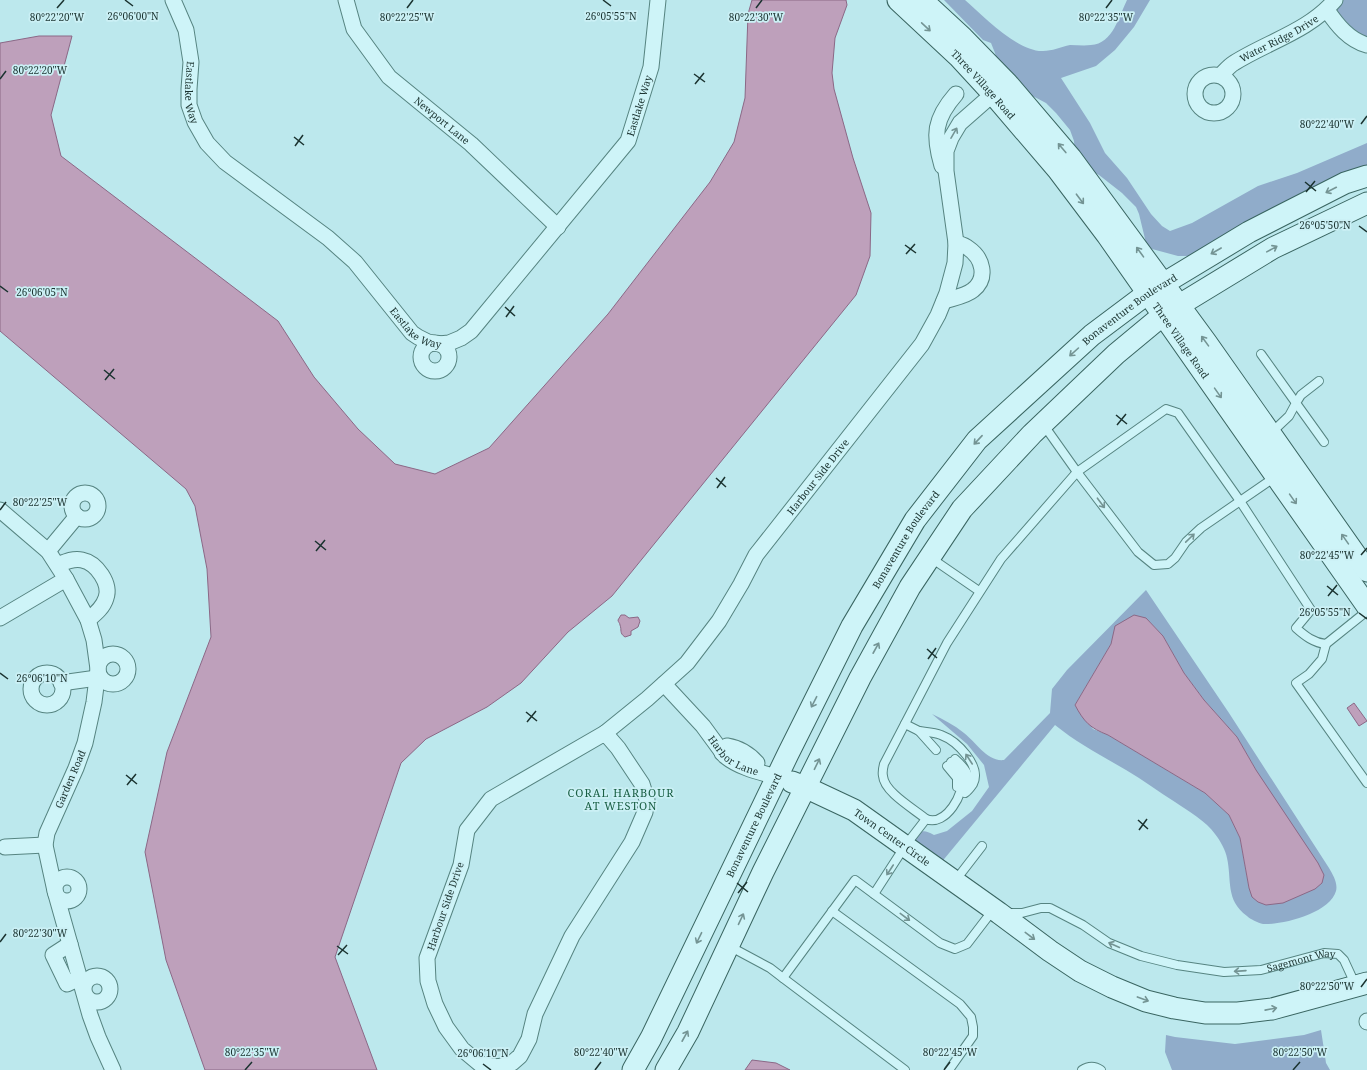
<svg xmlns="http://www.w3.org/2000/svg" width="1367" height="1070" font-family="'Noto Serif',serif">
  <rect width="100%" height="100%" fill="#bce8ed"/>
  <g fill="#90acca" fill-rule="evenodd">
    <path d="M944 0H965C983 16 1018 52 1043 51 1052 51 1061 47 1070 45 1077 45 1084 46 1091 45 1113 44 1119 16 1127 0H1150L1134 27 1115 50 1096 66 1061 78 1090 123 1105 153 1127 178 1151 214 1162 226 1170 231 1192 223 1258 186 1297 173 1367 143V173L1196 256H1178L1152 249 1146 243 1139 214 1136 207 1122 193 1099 175 1095 173 1075 153 1074 141 1070 130 1056 113 1046 103 1025 92 999 68 995 53 991 43 983 40Z"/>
    <path d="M1335 0H1367V45L1331 16Z"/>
    <path d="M1146 590 1229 713 1329 868C1333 875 1338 883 1336 891 1330 913 1283 925 1263 924 1258 923 1250 919 1247 916 1225 900 1232 880 1227 858 1226 851 1220 840 1215 834 1207 822 1187 810 1175 802 1159 792 1143 780 1126 770 1102 756 1077 743 1055 725L940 864 916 847 913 836C923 830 924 830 934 835L947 831 972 811 989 787 984 765 967 744 932 714C943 719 954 725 964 733 976 742 987 762 1004 760L1050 713 1052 689 1067 670ZM1146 618 1163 636 1184 673 1204 700 1237 737 1256 770 1249 888 1240 838 1229 815 1205 793 1108 735 1093 729 1075 705 1111 644Z"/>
    <path d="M1321 1030 1326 1063 1330 1070H1172L1165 1052 1166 1035 1175 1037 1235 1044 1304 1035Z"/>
  </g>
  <g fill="#bea0bb" stroke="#8b6886">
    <path d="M752 0H846L847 5 835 38 832 73 834 89 853 158 871 213 870 256 856 295 612 596 568 632 521 683 487 707 426 739 401 763 335 957 377 1070H205L166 960 145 852 167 752 211 637 207 569 195 506 186 489 0 331V43L39 36H72L51 115 61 156 278 321 314 377 358 429 395 464 435 474 489 448 608 314 710 182 734 142 745 98 748 14Z"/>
    <path d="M621 615H625L629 618 638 617 640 621 638 627 631 631V635L625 637C619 633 622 630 620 625 620 623 618 622 618 620Z"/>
    <path d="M1134 615 1146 618 1163 636 1184 673 1204 700 1237 737 1256 770 1318 863 1324 875 1322 883 1315 889 1283 903 1266 905 1258 902 1252 897 1249 888 1240 838 1229 815 1205 793 1108 735C1090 728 1084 722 1075 705L1111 644 1115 626Z"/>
    <path d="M1354 703 1367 721 1359 726 1347 708Z"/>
    <path d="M752 1060 776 1063 790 1070H745Z"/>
  </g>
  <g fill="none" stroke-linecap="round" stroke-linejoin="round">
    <g stroke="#568481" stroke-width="10">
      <g id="lane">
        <path d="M1261 354 1296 403 1289 416 1271 433"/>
        <path d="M1319 381 1301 395 1296 403 1324 442"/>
        <path d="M1043 424 1077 472 1138 552 1154 565 1168 564 1175 558 1186 542 1201 528 1275 477"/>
        <path d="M931 558 979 591"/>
        <path d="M1326 644 1322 659 1309 674 1296 683 1367 783"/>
        <path d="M905 724 919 731 936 750"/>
        <path d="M919 731C926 732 934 732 941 735 957 741 982 766 973 784 971 787 968 791 965 793"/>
        <path d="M955 759C964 767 972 776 968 788"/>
        <path d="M947 766 957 778V787"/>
        <path d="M926 819C946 827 965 793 962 777 961 770 955 766 951 762"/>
        <path d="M955 881 982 846"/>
        <path d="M874 894 905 846 926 819C914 809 884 792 883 776 882 772 883 768 884 764L947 643 1001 559 1077 472 1166 409 1178 413 1240 501 1311 610 1296 628C1305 636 1314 643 1326 644L1367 611"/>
        <path d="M832 911 960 1004 971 1017 973 1027V1036L949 1070"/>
        <path id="s1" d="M1005 913H1022L1041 908H1050L1083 925 1109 943 1141 956 1177 965 1224 972 1261 970 1324 953 1338 954 1344 960 1356 986"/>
        <path d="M729 946 770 968 783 978 905 1070"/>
        <path d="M783 978 855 880 940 943 955 949 967 944 993 910"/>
        <path d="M1082 1070C1088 1066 1094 1065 1101 1070"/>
      </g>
    </g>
    <g stroke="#568481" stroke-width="17">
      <g id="street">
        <path id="s2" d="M173 0 186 30 191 62 189 89V105L195 122 207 143 225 162 328 238 355 262 412 333 418 337 428 342 439 344 449 343 461 338 471 331 628 141 651 67 658 0"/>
        <path id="s3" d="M346 0 354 29 389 77 471 144 558 227"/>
        <path d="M1327 10C1337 25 1349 40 1367 45"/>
        <circle cx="1214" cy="94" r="19"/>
        <path id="s4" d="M1221 75C1225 71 1229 66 1234 63 1267 42 1309 31 1335 0"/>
        <path d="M942 166C933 135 934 119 956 94"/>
        <path d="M944 301C953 298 966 296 973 290 988 278 983 258 968 248 965 245 960 244 956 243"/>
        <circle cx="435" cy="357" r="14"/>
        <circle cx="85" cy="506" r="13"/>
        <path d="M0 510 48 551 66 579 88 620 94 640 98 669 97 678 94 702 85 743 76 768 47 833 45 845 55 891 90 1015 98 1037 113 1070"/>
        <path d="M48 551 77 516"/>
        <path d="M58 565C65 562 73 558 82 560 97 563 111 584 106 598 103 608 95 614 88 620"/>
        <path d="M0 618 66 579"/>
        <circle cx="113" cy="669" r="15"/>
        <circle cx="47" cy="689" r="16"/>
        <path d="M61 683 97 678"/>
        <path id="s5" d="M664 684 703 726 725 756C740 768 759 772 777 777"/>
        <path d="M605 733 618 748 642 784 647 800 645 812 632 842 572 936 535 1014 529 1039 520 1056 512 1063 498 1067 480 1064 462 1049 446 1027 435 1004 428 981 427 958 461 865 467 830 491 799Z"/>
        <path id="s6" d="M605 733 647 699 687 663 719 621 741 584 756 555 922 344 938 315 947 293 955 263 956 243 946 171V151L951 138 960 123 993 94"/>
        <path d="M722 753 727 746C739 748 749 754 757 763"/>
        <path d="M5 847 45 845"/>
        <circle cx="67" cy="889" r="12"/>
        <path d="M70 944 53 955 67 984 80 978"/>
        <circle cx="97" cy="989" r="13"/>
        <path d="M1367 1021V1022"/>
      </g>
    </g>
    <g stroke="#396561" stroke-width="23">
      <g id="secondary">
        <path id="s7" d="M898 0 958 56 993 94 1058 170 1107 235 1367 606"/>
        <path d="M922 0 963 38 1007 83 1071 158 1206 342 1367 571"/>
        <path id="s8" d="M792 782 805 787 854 810 999 913 1050 951 1080 971 1112 987 1146 1001 1174 1008 1205 1013H1238L1272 1009 1367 983"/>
        <path id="s9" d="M633 1070 651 1038 788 754 852 626 915 520 977 440 1092 335 1148 293 1249 232 1345 183 1367 176"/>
        <path d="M666 1070 688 1032 763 872 860 678 910 587 962 509 1032 434 1116 354 1163 315 1273 248 1367 203"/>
      </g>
    </g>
    <use href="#lane" stroke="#cef4f8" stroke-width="8"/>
    <use href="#street" stroke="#cef4f8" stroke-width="15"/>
    <use href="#secondary" stroke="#cef4f8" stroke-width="21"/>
  </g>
  <defs><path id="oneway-shaft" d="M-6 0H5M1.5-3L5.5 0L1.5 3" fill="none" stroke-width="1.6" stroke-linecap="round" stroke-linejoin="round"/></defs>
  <g stroke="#749494">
    <use href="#oneway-shaft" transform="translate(926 27) rotate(43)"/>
    <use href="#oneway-shaft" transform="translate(954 133) rotate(-60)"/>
    <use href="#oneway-shaft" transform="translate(1062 148) rotate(-130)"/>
    <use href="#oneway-shaft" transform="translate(1331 190) rotate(153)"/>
    <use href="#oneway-shaft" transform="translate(1080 199) rotate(53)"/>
    <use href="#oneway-shaft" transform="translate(1272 249) rotate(-29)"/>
    <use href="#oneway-shaft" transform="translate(1216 251) rotate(150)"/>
    <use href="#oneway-shaft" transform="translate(1140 252) rotate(-126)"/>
    <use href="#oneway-shaft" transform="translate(1205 341) rotate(-126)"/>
    <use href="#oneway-shaft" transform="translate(1074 352) rotate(138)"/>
    <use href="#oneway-shaft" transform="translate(1218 393) rotate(55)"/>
    <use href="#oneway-shaft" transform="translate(978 440) rotate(133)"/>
    <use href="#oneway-shaft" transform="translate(1293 499) rotate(55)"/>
    <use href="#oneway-shaft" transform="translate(1101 503) rotate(53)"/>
    <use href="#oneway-shaft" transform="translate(1190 538) rotate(-44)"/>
    <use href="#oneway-shaft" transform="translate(1345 539) rotate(-125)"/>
    <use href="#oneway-shaft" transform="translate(876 648) rotate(-61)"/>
    <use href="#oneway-shaft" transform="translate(814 702) rotate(117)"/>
    <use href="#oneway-shaft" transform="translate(969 759) rotate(-123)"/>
    <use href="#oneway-shaft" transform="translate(817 764) rotate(-64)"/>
    <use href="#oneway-shaft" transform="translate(890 870) rotate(123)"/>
    <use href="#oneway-shaft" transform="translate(905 917) rotate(37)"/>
    <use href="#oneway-shaft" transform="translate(741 919) rotate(-65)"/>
    <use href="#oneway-shaft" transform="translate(1030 936) rotate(37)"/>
    <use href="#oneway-shaft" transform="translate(699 938) rotate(116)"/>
    <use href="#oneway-shaft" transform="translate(1114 945) rotate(-156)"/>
    <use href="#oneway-shaft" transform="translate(1240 971) rotate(176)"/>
    <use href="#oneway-shaft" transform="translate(1143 999) rotate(20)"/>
    <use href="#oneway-shaft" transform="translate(1271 1009) rotate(-11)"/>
    <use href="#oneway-shaft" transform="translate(685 1036) rotate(-61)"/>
  </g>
  <path fill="none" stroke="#1b3330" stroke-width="1.5" d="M125 0 133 6M603 0 611 6M57 8 64 0M407 8 413 0M756 8 762 0M1106 8 1112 0M694 74 705 82M0 79 6 71M695 84 704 73M1361 124 1367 116M294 137 304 145M295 146 303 135M1305 182 1316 191M1306 192 1315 181M1359 226 1367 232M905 245 916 253M906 254 915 244M0 286 8 292M505 307 515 316M506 317 514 306M104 370 115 379M105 380 114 369M1116 415 1127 424M1117 425 1126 414M716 478 726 487M717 488 725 477M0 510 6 502M315 541 326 550M316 551 325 540M1361 555 1367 548M1327 586 1338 595M1328 596 1337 585M1359 613 1367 619M927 649 937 658M928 659 936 648M0 673 8 679M526 712 537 721M527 722 536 711M126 775 137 784M127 785 136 774M1138 820 1148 829M1139 830 1147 819M737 883 748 892M738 893 747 882M0 942 6 934M337 946 348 954M338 955 347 945M1361 987 1367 979M483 1064 491 1070M245 1070 252 1062M595 1070 601 1062M944 1070 950 1062M1293 1070 1300 1062"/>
  <g text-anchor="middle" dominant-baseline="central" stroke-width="3.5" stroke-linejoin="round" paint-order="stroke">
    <g font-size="10" fill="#1b3330" stroke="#cbf0f5">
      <text stroke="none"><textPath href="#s4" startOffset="69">Water Ridge Drive</textPath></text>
      <text stroke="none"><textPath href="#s7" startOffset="120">Three Village Road</textPath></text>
      <text stroke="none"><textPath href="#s2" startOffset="96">Eastlake Way</textPath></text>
      <text stroke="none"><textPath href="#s2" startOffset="780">Eastlake Way</textPath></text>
      <text stroke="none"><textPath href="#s3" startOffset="158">Newport Lane</textPath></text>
      <text stroke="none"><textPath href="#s9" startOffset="921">Bonaventure Boulevard</textPath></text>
      <text stroke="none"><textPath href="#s2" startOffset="432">Eastlake Way</textPath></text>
      <text stroke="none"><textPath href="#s7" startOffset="444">Three Village Road</textPath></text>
      <text stroke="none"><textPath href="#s6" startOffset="336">Harbour Side Drive</textPath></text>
      <text stroke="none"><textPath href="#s9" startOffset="597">Bonaventure Boulevard</textPath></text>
      <text stroke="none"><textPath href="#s5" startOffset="101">Harbor Lane</textPath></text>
      <text transform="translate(70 779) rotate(-67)">Garden Road</text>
      <text stroke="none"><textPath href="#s9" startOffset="273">Bonaventure Boulevard</textPath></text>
      <text stroke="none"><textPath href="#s8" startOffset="115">Town Center Circle</textPath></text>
      <text transform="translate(445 906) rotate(-71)">Harbour Side Drive</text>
      <text stroke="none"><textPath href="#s1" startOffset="312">Sagemont Way</textPath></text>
    </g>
    <g font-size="11" letter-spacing="1" fill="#1a5f44" stroke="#cbf0f5">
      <text x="621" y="792">CORAL HARBOUR<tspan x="621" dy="13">AT WESTON</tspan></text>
    </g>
  </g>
  <g font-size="10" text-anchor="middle" fill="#1b3330" stroke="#cbf0f5" stroke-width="3.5" stroke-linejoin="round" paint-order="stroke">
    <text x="133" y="20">26°06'00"N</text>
    <text x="611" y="20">26°05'55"N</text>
    <text x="57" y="21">80°22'20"W</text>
    <text x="407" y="21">80°22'25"W</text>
    <text x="756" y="21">80°22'30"W</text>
    <text x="1106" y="21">80°22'35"W</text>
    <text x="40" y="74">80°22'20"W</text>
    <text x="1327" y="128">80°22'40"W</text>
    <text x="1325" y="229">26°05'50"N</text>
    <text x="42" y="296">26°06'05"N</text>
    <text x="40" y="506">80°22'25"W</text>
    <text x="1327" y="559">80°22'45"W</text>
    <text x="1325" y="616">26°05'55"N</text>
    <text x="42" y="682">26°06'10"N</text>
    <text x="40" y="937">80°22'30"W</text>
    <text x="1327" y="990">80°22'50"W</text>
    <text x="252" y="1056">80°22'35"W</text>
    <text x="601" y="1056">80°22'40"W</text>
    <text x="950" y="1056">80°22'45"W</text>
    <text x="1300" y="1056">80°22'50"W</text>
    <text x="483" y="1057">26°06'10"N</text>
  </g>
</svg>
